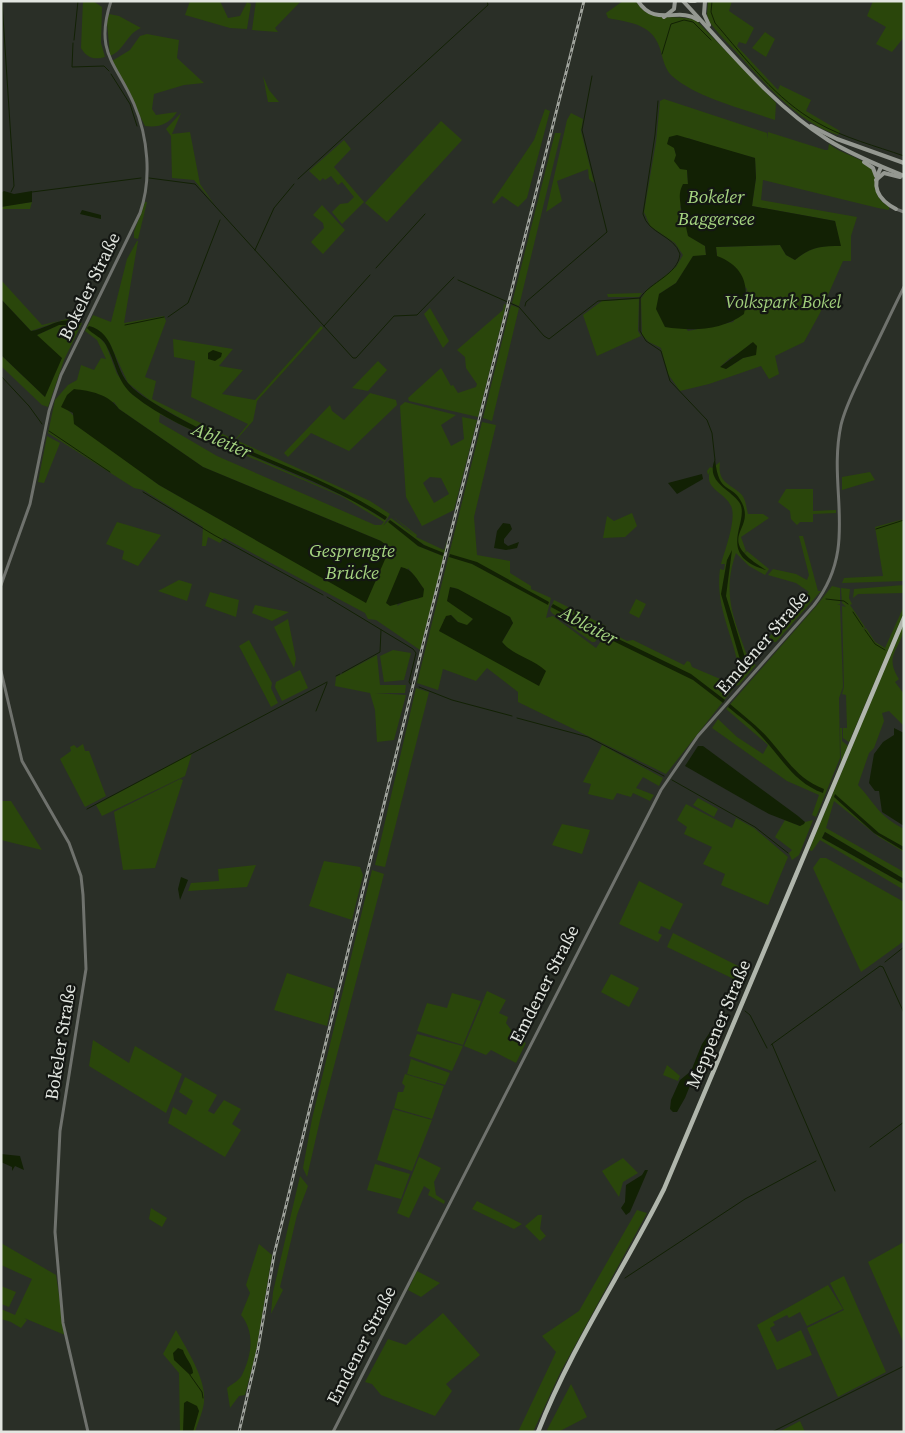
<svg xmlns="http://www.w3.org/2000/svg" width="905" height="1433" font-family="'Source Serif 4',serif">
  <rect width="100%" height="100%" fill="#2a2f27"/>
  <g fill="#2a460b" fill-rule="evenodd">
    <path d="M83 1H93L102 7 101 43 105 57C94 60 87 58 81 48Z"/>
    <path d="M190 1H220L228 18 240 16 247 2 251 4 247 29 230 28 185 15Z"/>
    <path d="M256 1H301L275 28 278 32 252 30Z"/>
    <path d="M623 1H636C649 26 677 12 697 21L776 103 775 120C744 109 697 98 672 76 666 71 663 60 661 52 654 24 632 23 608 18L606 13Z"/>
    <path d="M708 1H732L729 11 754 28 746 44 739 42 737 46 778 90 780 85 811 100 806 111 840 131 838 135C797 122 766 84 737 53 728 43 717 33 709 21L707 14Z"/>
    <path d="M873 1H904V37L892 52 876 44 886 27 867 16Z"/>
    <path d="M109 14 119 16 141 28C126 34 125 50 110 56L107 22Z"/>
    <path d="M765 32 775 39 766 57 752 48Z"/>
    <path d="M147 34 179 40 177 58 204 83 184 85 154 94 152 109 156 115 177 112C169 124 159 128 145 126L112 61 130 50 140 36Z"/>
    <path d="M263 76 269 90 279 102H268Z"/>
    <path d="M664 99 767 133V139L768 132 825 150H828L829 144C841 154 860 157 870 167 882 179 866 192 889 207V210L878 208 763 180 761 200 857 217 851 236V261H843L820 313 804 342 775 356 779 374 769 379 761 366 709 384 680 391 668 374 661 348 649 342 642 335 641 299 647 290 676 267 683 255 675 243 650 226 644 212 656 142 660 101ZM688 138 711 146 755 158 756 178 752 206 835 221 840 245C821 246 810 247 795 260L786 255 780 245 716 247 717 256 747 289 745 304 733 322 688 331 659 294 676 283 693 257 706 255 705 246 689 236 680 207 688 184 687 169 676 155 674 147ZM751 343V356L743 358 726 369 721 366 730 358 744 351Z"/>
    <path d="M545 109 550 111 527 198 518 207 502 196 494 204 492 202 534 140Z"/>
    <path d="M181 113 172 134 190 132 200 184 214 204 194 180 172 178 171 136 166 129Z"/>
    <path d="M571 113 583 119 581 131 594 183 589 179 588 169 557 181 562 201 546 212 567 120Z"/>
    <path d="M441 121 462 140 387 222 365 203Z"/>
    <path d="M555 133H561L519 306 512 303Z"/>
    <path d="M344 140 351 149 334 167 364 202 342 224 332 212 340 204 348 203 354 197 342 182 338 185 331 176 325 180 323 178 320 181 309 171Z"/>
    <path d="M32 202 30 209H1L4 206Z"/>
    <path d="M145 202H147L138 239 134 238V232Z"/>
    <path d="M322 205 345 230 323 254 311 242 324 228 323 223 313 215Z"/>
    <path d="M137 241H138L124 323 164 316 166 321 145 377 156 381 152 399 235 440 248 424 191 397 195 361 174 357 173 339 233 349 219 366 243 370 222 394 255 400 321 326 323 328 257 401 253 421 236 440 370 501 390 514 383 526 391 518 416 536 392 516 417 535 416 537 444 550 449 536 420 650 376 620 368 619 365 613 224 538 220 543 208 537 206 546H202L203 527 143 490 134 488 48 433 55 400 68 385 77 380 81 365 94 370 101 358 106 359 97 340 85 331 93 315 111 322 127 259ZM90 326 98 330 110 344 128 383 152 402 194 426 346 493 387 518 385 520 352 500 190 429 133 395 117 374 106 345ZM114 402 119 409 203 467 381 541 374 583 366 602 159 485 94 437 66 408ZM160 414 214 442 343 497 384 522 381 525H375L217 456 159 422ZM390 520 418 541 443 556 418 546ZM408 568 424 589 418 599H409L397 606Z"/>
    <path d="M1 280 42 325 67 319 82 323 64 360 48 407 42 405 1 366V355L45 397 37 335 59 325 78 326 80 323 59 321 31 331 1 299Z"/>
    <path d="M642 293 639 297H608L607 294Z"/>
    <path d="M639 299 638 331 641 336 597 356 583 315 602 301Z"/>
    <path d="M504 304 506 305 478 417 409 401 408 398 441 368 451 386 453 385 458 393 476 387 477 384 466 368 465 357 457 350 503 310Z"/>
    <path d="M511 305 519 308 492 421 483 418Z"/>
    <path d="M430 308 449 341 443 348 424 314Z"/>
    <path d="M378 361 387 370 368 391 352 388Z"/>
    <path d="M370 393 396 400 397 405 349 451 311 433 288 457 284 453 330 405 332 411 344 420Z"/>
    <path d="M405 402 456 415 441 425 451 446 464 439 462 417 477 420 454 510 422 526 406 497 400 406ZM430 477 441 478 449 494 434 503 423 483Z"/>
    <path d="M482 422 496 425 474 517 477 555 510 561V573L531 586V589L551 598 546 618 553 616 596 648 608 631 627 641 633 640 684 665 687 661 690 662 692 667 725 681 733 689 666 774 518 702V692L487 668 476 681 443 669 438 690 417 683ZM453 587 510 617 513 623 502 642 509 651 539 665 443 620 451 615 458 622 467 626 473 619Z"/>
    <path d="M47 436 60 443 44 483 38 482Z"/>
    <path d="M720 462C717 483 730 483 741 494 746 499 746 507 748 514H763L769 518 741 537 746 551 742 555 747 551 769 569 765 575 749 566 736 553C721 596 735 621 749 661L756 665 739 685 734 686 729 679 739 670C733 633 715 608 720 569L724 570 725 564H721C725 550 737 518 731 506 724 491 702 489 711 469L708 475 707 471 710 467 712 468Z"/>
    <path d="M870 472 875 480 842 490V477Z"/>
    <path d="M786 489H813V511L836 510V513L813 514V522H800L797 525 791 519 790 511 778 502Z"/>
    <path d="M632 513 637 526 625 537 603 538 607 516 614 521Z"/>
    <path d="M904 519V581L842 583 844 578 883 576 875 527Z"/>
    <path d="M117 522 161 535 138 566 122 559 124 551 106 544Z"/>
    <path d="M799 536H803L818 591H821L776 642H774L769 637 809 592 796 583 768 575 773 569 796 574 807 580 809 575Z"/>
    <path d="M179 580 192 584 187 601 158 591Z"/>
    <path d="M904 585V593L858 594 853 598 854 589Z"/>
    <path d="M832 586 840 588V604H837L840 605 843 687 839 698 840 758 816 817 812 815 819 795 787 781 712 728 718 719 737 737 763 754 768 745 726 709 818 604 803 623Z"/>
    <path d="M841 588 850 589 849 598 852 604 850 605 865 627 863 630 866 628 875 642 885 648 904 606V613L849 742 843 738V728H847L846 695 842 694 844 687 842 606 846 607 842 603Z"/>
    <path d="M210 592 239 600 236 617 205 606Z"/>
    <path d="M636 599 646 604 639 618 629 613Z"/>
    <path d="M554 600 606 626 595 642H592L552 613 550 610Z"/>
    <path d="M255 605 289 612 272 621 252 613Z"/>
    <path d="M288 619 296 659 294 668 274 627Z"/>
    <path d="M904 623C904 649 882 653 899 679L895 682 904 694V726L889 711 882 713 884 721 874 748 869 753 858 785C876 805 879 816 904 829V852L879 837 834 801 826 828 904 872V879L825 832 822 838 904 884V890L820 840 812 851 809 850Z"/>
    <path d="M249 640 272 683 271 688 278 703 271 707 239 646Z"/>
    <path d="M393 650 411 653 404 680 384 682 380 656Z"/>
    <path d="M377 655 380 685H406L405 693H375L406 695 394 740 377 742 375 710 370 693 335 686 336 677Z"/>
    <path d="M300 670 308 688 282 701 275 687 276 682Z"/>
    <path d="M416 688 429 692 385 867 375 865Z"/>
    <path d="M840 728H842V741L848 746 817 820 841 761Z"/>
    <path d="M83 744 85 751H89L106 796 85 807 60 759 71 751 70 747 74 745 77 748Z"/>
    <path d="M602 745 663 778 659 786 643 777 636 788 654 795 650 801 633 793 631 797 617 793 613 800 588 794 591 784 583 782Z"/>
    <path d="M192 753 185 776 102 816 96 805Z"/>
    <path d="M180 779 183 780 155 868 123 870 114 812Z"/>
    <path d="M698 798 718 809 714 817 693 805Z"/>
    <path d="M1 801H11L42 850 1 840Z"/>
    <path d="M686 804 732 828 736 818 754 828 788 857 768 905 721 885 725 874 703 864 712 847 684 834 687 827 677 820Z"/>
    <path d="M785 820 800 826 805 822 813 820 799 855 792 860 789 853 792 850 775 837Z"/>
    <path d="M562 824 590 830 582 854 552 845Z"/>
    <path d="M820 858H826L904 902V941L861 972 813 868Z"/>
    <path d="M324 861 360 867 363 875 352 920 309 906Z"/>
    <path d="M256 865 247 887 188 891 191 883 219 881 218 869Z"/>
    <path d="M372 870 384 874 320 1120 307 1177 303 1168 312 1119Z"/>
    <path d="M639 881 683 904 670 930 661 926 658 933 662 935 658 942 619 924Z"/>
    <path d="M673 933 744 969 740 982 667 947Z"/>
    <path d="M287 973 335 989 327 1026 274 1010Z"/>
    <path d="M611 974 639 988 629 1007 601 992Z"/>
    <path d="M487 991 506 1000 499 1013 508 1017 506 1023 517 1038 526 1043 516 1063 491 1050 486 1055 464 1046Z"/>
    <path d="M452 993 481 1001 463 1045 417 1031 427 1003 447 1008Z"/>
    <path d="M417 1034 463 1046 452 1071 409 1056Z"/>
    <path d="M93 1040 129 1063 135 1046 182 1074 166 1113 89 1066Z"/>
    <path d="M411 1059 450 1073 445 1085 407 1074Z"/>
    <path d="M667 1065 680 1076 678 1081 663 1075Z"/>
    <path d="M405 1074 444 1086 432 1119 394 1108 398 1092H403L405 1086 402 1083Z"/>
    <path d="M185 1077 217 1095 208 1111 214 1114 224 1100 241 1109 232 1124 241 1130 225 1157 168 1123 173 1107 186 1115 193 1101 179 1092Z"/>
    <path d="M393 1109 432 1120 412 1171 377 1160Z"/>
    <path d="M419 1157 441 1168 434 1182 436 1195 445 1201 444 1204 428 1195 430 1190 424 1186 409 1218 397 1213Z"/>
    <path d="M623 1158 638 1173 623 1182 619 1197 602 1171Z"/>
    <path d="M375 1164 410 1174 401 1199 367 1190Z"/>
    <path d="M300 1176 308 1186 297 1215 280 1287 283 1290 271 1314 273 1292Z"/>
    <path d="M477 1201 522 1224 514 1229 472 1209Z"/>
    <path d="M151 1208 167 1218 162 1227 149 1219Z"/>
    <path d="M637 1210 647 1213 560 1373 533 1432H518L556 1352 542 1336 579 1311Z"/>
    <path d="M538 1215H542L540 1229 546 1236 540 1241 525 1226Z"/>
    <path d="M904 1242V1344L868 1262Z"/>
    <path d="M1 1243 56 1275 65 1335 24 1318 27 1320 21 1328 11 1322 1 1319V1309L15 1315 32 1279 1 1265Z"/>
    <path d="M259 1244 272 1255 256 1352 245 1395 239 1396 230 1408 227 1388C232 1384 240 1380 242 1375 252 1355 255 1332 241 1315L250 1293 246 1285Z"/>
    <path d="M417 1271 440 1283 421 1297 408 1290Z"/>
    <path d="M844 1276 886 1372 838 1397 807 1328 844 1310 830 1283Z"/>
    <path d="M828 1285 843 1309 807 1326 800 1312 789 1318 787 1315 773 1322 775 1325 770 1328 777 1342 801 1330 812 1355 777 1370 757 1325Z"/>
    <path d="M1 1286 16 1292 9 1307 1 1304Z"/>
    <path d="M443 1313 480 1355 446 1384 452 1391 435 1416 381 1395 372 1384 365 1382 388 1339 406 1345Z"/>
    <path d="M176 1330C186 1348 207 1380 204 1402 203 1412 198 1422 195 1432H180L179 1373 163 1354Z"/>
    <path d="M571 1384 587 1417 558 1432H548L547 1430Z"/>
    <path d="M800 1421 805 1432H779Z"/>
  </g>
  <g fill="#122104">
    <path d="M677 135 755 158 756 178 752 206 835 221 841 246C821 246 810 247 795 260L786 255 780 245 716 247 717 256C746 267 749 287 744 314 721 331 691 331 665 327L656 309 659 294 676 283 693 256 706 255 705 246 688 236 686 227 680 222C685 208 675 199 683 184H688L687 170 680 169 674 161 676 155 674 148 667 144 669 137Z"/>
    <path d="M4 191 14 194 32 191V202L1 207V193Z"/>
    <path d="M82 210 101 215V219L80 214Z"/>
    <path d="M1 299 31 331C47 329 65 312 81 325H59L37 335 62 358 45 397 1 355Z"/>
    <path d="M89 326C116 333 113 365 128 383 134 390 141 395 149 400 223 449 313 468 387 517L385 520C337 488 280 468 227 445 195 432 160 417 133 395 117 382 116 363 106 345 102 337 93 335 87 328Z"/>
    <path d="M753 342 757 346 756 355 743 358 726 369 720 367Z"/>
    <path d="M213 350 222 353 221 357 215 361 208 359V353Z"/>
    <path d="M74 389C91 391 108 394 119 409L203 467 381 541 390 548 366 603 159 485 74 424 73 413 61 407 67 395Z"/>
    <path d="M715 459C719 497 731 481 742 503 756 532 712 537 766 570 713 554 752 520 739 502 730 489 705 482 715 459Z"/>
    <path d="M702 474 703 479 677 494 668 483Z"/>
    <path d="M390 520 424 545 444 553 443 556 418 546 388 522Z"/>
    <path d="M503 523 510 524 512 529 504 539V543L508 546 519 542 517 548 506 550 494 548 497 531Z"/>
    <path d="M732 550 726 596 746 661 745 666 741 663 721 594 727 560Z"/>
    <path d="M450 554 477 562 549 602 548 605 472 564 449 557Z"/>
    <path d="M401 567C413 569 417 580 424 589L423 597 390 606 386 603Z"/>
    <path d="M450 587 458 589 510 617 513 623 502 642C514 656 532 658 546 671L539 686 439 631 446 616 451 615 458 622 467 625 473 619 447 601Z"/>
    <path d="M553 604 602 631 601 634 596 631 551 607Z"/>
    <path d="M606 633 691 674 725 700 723 703 693 680 609 639 604 636Z"/>
    <path d="M730 704C743 715 756 725 768 738 786 758 797 779 824 789L823 793C795 783 782 759 763 738 753 726 740 717 728 707Z"/>
    <path d="M894 728 904 733V826L882 812 879 791H875L869 783 874 754 883 742 894 735Z"/>
    <path d="M698 746H703L798 816 805 822 804 824 800 826 769 814 685 766Z"/>
    <path d="M835 794 879 833 904 847V851L874 833 834 797Z"/>
    <path d="M825 832 904 879V884L822 838Z"/>
    <path d="M181 877 188 880 180 900 178 889Z"/>
    <path d="M714 1026 685 1098 677 1112H673L670 1109 671 1100 680 1080 691 1071 702 1044Z"/>
    <path d="M1 1154 20 1156 24 1170 15 1166 12 1171V1167L1 1162Z"/>
    <path d="M645 1170H648L630 1212 626 1215 621 1208 625 1202 626 1185 642 1175Z"/>
    <path d="M178 1348 183 1350C185 1358 193 1365 193 1373L190 1375 174 1360 173 1353Z"/>
    <path d="M187 1401 197 1406 199 1411 193 1432H183L184 1403Z"/>
  </g>
  <g fill="none" stroke-linecap="round" stroke-linejoin="round">
    <g stroke="#122104" stroke-width="1">
      <path d="M2 1 14 186 11 192"/>
      <path d="M712 1 711 12 715 23C746 59 776 100 818 123 844 138 876 146 904 156"/>
      <path d="M74 40 78 1"/>
      <path d="M73 43 72 67 104 66 109 71"/>
      <path d="M662 54 671 24 684 20 693 22 711 40"/>
      <path d="M111 74 130 104 137 126"/>
      <path d="M149 178 195 184 353 358H356L394 316 417 315 454 277"/>
      <path d="M298 179 488 5 487 1"/>
      <path d="M32 192 141 178"/>
      <path d="M255 250 274 208 294 184"/>
      <path d="M376 268 425 214"/>
      <path d="M458 280 519 307 544 336 549 339 598 301 640 298V331L646 341 661 351 670 381 707 420 712 433 715 460"/>
      <path d="M640 298C650 282 678 275 680 254 674 235 648 234 643 214L655 135 658 101"/>
      <path d="M525 306 526 302 607 232 582 130 592 76"/>
      <path d="M168 317 188 303 220 220"/>
      <path d="M125 325 164 317"/>
      <path d="M324 326 370 275"/>
      <path d="M1 376 29 406 42 424"/>
      <path d="M49 431 110 472"/>
      <path d="M143 492 214 535 323 595"/>
      <path d="M876 529 904 520"/>
      <path d="M327 597 413 649 416 653 409 682 411 685"/>
      <path d="M826 599 844 601 848 604"/>
      <path d="M853 612 863 627"/>
      <path d="M865 630 875 644 885 650"/>
      <path d="M342 673 380 652 381 630"/>
      <path d="M336 676 340 674"/>
      <path d="M419 687 452 700 512 716"/>
      <path d="M316 711 327 683"/>
      <path d="M517 718 588 737 664 776"/>
      <path d="M672 780 755 827 788 853"/>
      <path d="M87 809 327 682"/>
      <path d="M885 962 904 947"/>
      <path d="M745 1011 750 1015 767 1048"/>
      <path d="M772 1044 880 966 883 967 904 1013"/>
      <path d="M771 1045 772 1044 835 1191"/>
      <path d="M870 1147 904 1122"/>
      <path d="M625 1278 745 1199 816 1161"/>
      <path d="M190 1375 202 1392 203 1398"/>
      <path d="M772 1432 904 1366"/>
    </g>
    <g stroke="#6f726d" stroke-width="3">
      <path d="M896 209 904 212"/>
      <path d="M1 585 30 504 49 411 61 375 140 213C152 179 148 137 134 104 116 62 94 53 111 1"/>
      <path d="M1 671 22 761 69 843 81 876 83 895 86 969 60 1131 55 1232 63 1323 88 1432"/>
      <path d="M333 1432 661 790 698 736 814 605C860 546 827 490 841 425 846 404 857 385 866 365 879 339 891 313 904 287"/>
    </g>
    <g stroke="#949891" stroke-width="4">
      <path d="M638 1C655 28 679 6 698 20"/>
      <path d="M683 1C729 50 771 104 828 140 852 155 878 165 904 176"/>
      <path d="M690 1H695"/>
      <path d="M705 1 704 14 709 25"/>
      <path d="M664 17 674 9 675 1"/>
      <path d="M811 126 837 139 904 163"/>
      <path d="M864 162 873 168 876 176"/>
      <path d="M881 167C871 186 877 199 896 209"/>
      <path d="M876 180 884 173 900 177"/>
    </g>
    <path stroke="#b0b6ac" stroke-width="4.5" d="M538 1432C571 1347 623 1271 664 1189L904 618"/>
    <g stroke="#a0a49d" stroke-width="3">
      <path id="rail" d="M239 1432 258 1349 274 1255 427 628 584 1"/>
    </g>
    <use href="#rail" stroke="#141713" stroke-width="1" stroke-dasharray="4" stroke-linecap="butt"/>
  </g>
  <g text-anchor="middle" dominant-baseline="central" stroke-width="4.5" stroke-linejoin="round" paint-order="stroke">
    <g font-size="18" fill="#e2e6e0" stroke="#141713">
      <text transform="translate(89 286) rotate(-64)">Bokeler Straße</text>
      <text transform="translate(762 642) rotate(-49)">Emdener Straße</text>
      <text transform="translate(544 984) rotate(-63)">Emdener Straße</text>
      <text transform="translate(718 1024) rotate(-67)">Meppener Straße</text>
      <text transform="translate(60 1042) rotate(-81)">Bokeler Straße</text>
      <text transform="translate(361 1345) rotate(-63)">Emdener Straße</text>
    </g>
    <g font-size="18" font-style="italic" fill="#a1cf7b" stroke="#141713">
      <text x="783" y="301">Volkspark Bokel</text>
    </g>
    <g font-size="19" font-style="italic" fill="#a6d581" stroke="#141713">
      <text x="716" y="196">Bokeler<tspan x="716" dy="22">Baggersee</tspan></text>
      <text transform="translate(222 440) rotate(24)">Ableiter</text>
      <text x="352" y="550">Gesprengte<tspan x="352" dy="22">Brücke</tspan></text>
      <text transform="translate(589 625) rotate(28)">Ableiter</text>
    </g>
  </g>
  <rect width="905" height="1433" fill="none" stroke="#e2e6e0" stroke-width="5"/>
</svg>
